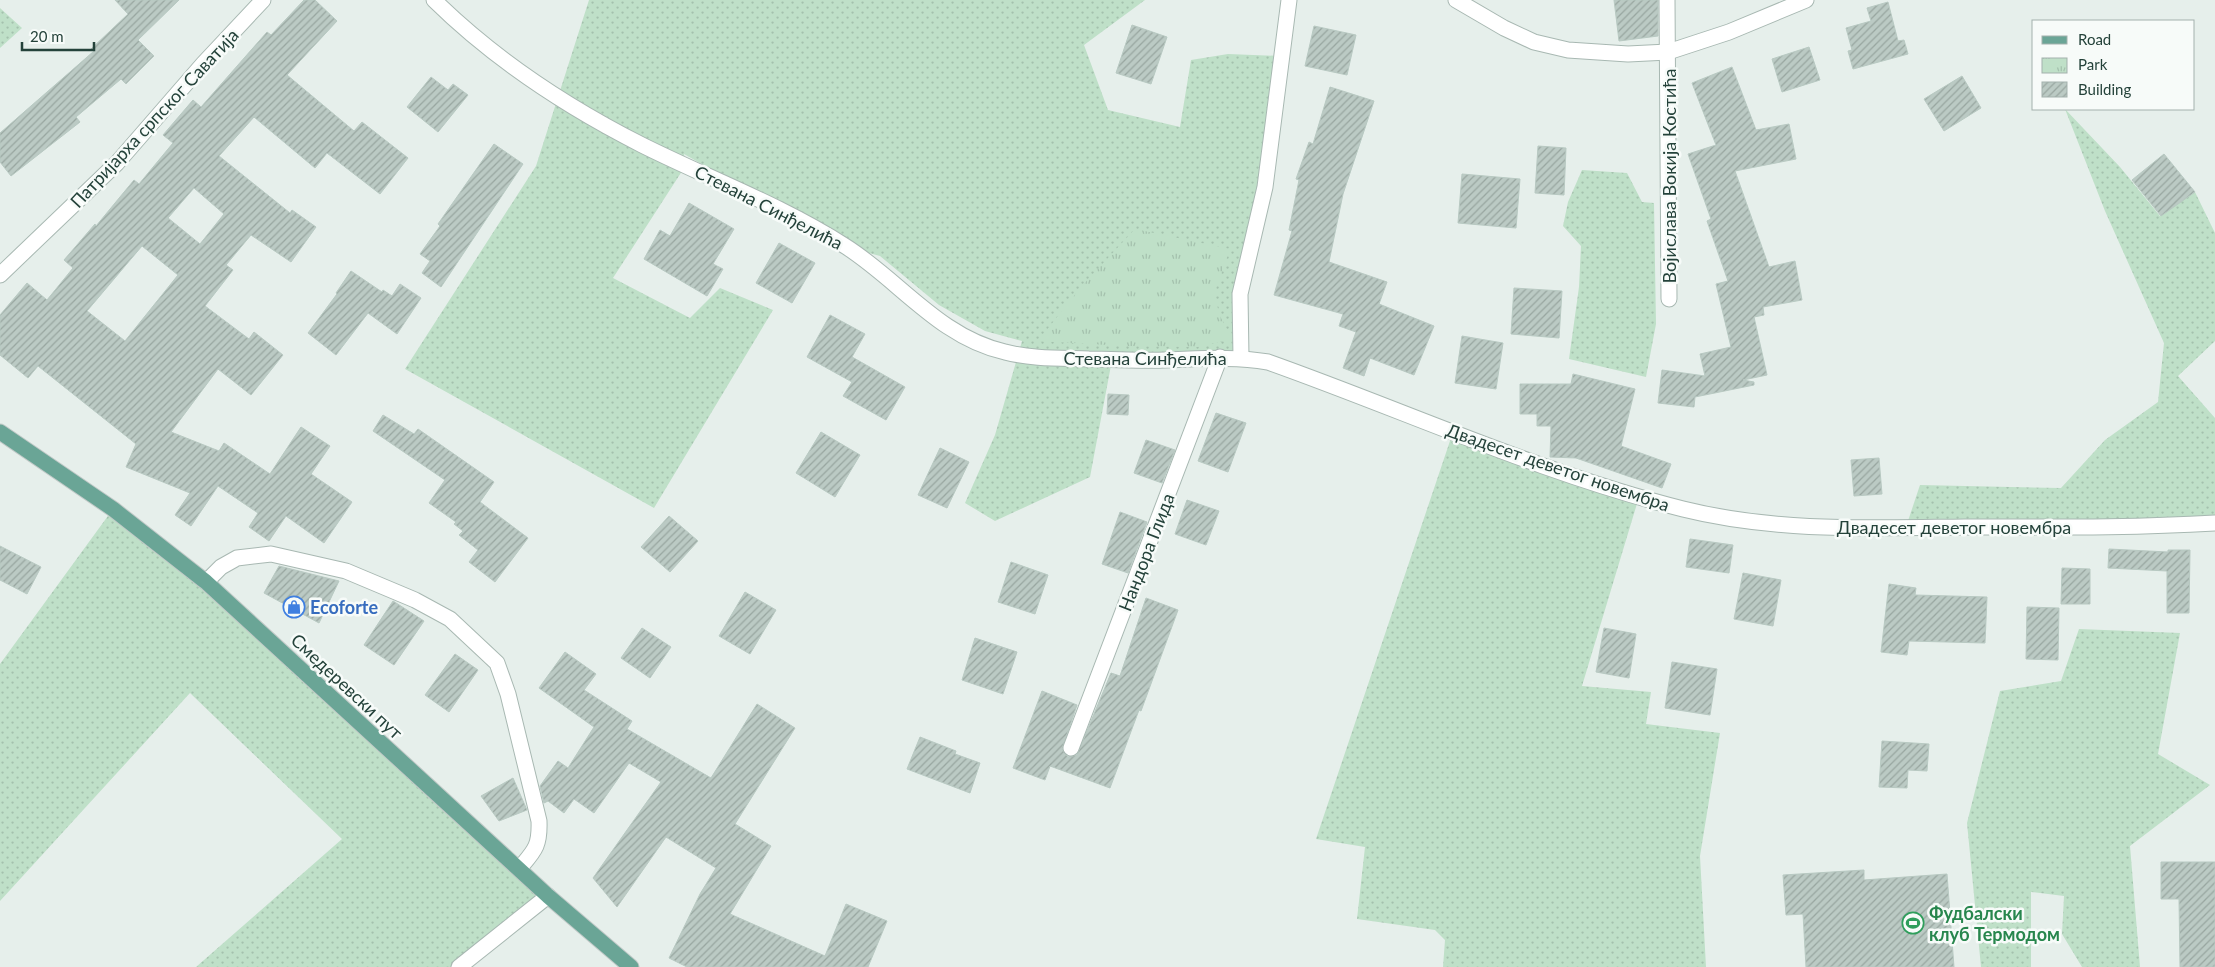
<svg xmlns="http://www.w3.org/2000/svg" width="2215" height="967" font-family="Lato,sans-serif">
  <defs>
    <pattern id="grass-dots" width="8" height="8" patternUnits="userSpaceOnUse" patternTransform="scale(1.25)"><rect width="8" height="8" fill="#bfe0c8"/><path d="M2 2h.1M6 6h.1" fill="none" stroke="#a4c1ad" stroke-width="1.8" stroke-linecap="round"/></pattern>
    <pattern id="park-tufts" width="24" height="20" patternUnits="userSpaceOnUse" patternTransform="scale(1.25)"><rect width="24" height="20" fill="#bfe0c8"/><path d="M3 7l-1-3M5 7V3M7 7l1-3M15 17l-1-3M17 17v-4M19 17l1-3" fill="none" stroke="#a4c1ad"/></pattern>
    <pattern id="building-hatch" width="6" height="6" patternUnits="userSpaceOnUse" patternTransform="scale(1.25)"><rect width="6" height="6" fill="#bbcac4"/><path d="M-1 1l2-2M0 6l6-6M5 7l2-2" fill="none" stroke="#98a6a0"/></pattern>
  </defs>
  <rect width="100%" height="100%" fill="#e6efeb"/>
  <g fill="url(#grass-dots)">
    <path d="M589 0H1145L1084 45 1108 110 1180 127 1191 60 1228 54 1281 56 1251 246 1241 358 1112 360 1090 477 995 521 965 503 995 435 1022 341 985 331 939 305 880 256 847 247 684 154 686 165 613 278 690 318 720 288 773 310 654 508 405 369 536 166Z"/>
    <path d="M0 8 22 28 0 48Z"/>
    <path d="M2065 109 2120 167 2160 216 2195 192 2215 233V341L2178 376 2215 418V523L1906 527 1920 485 2061 488 2105 440 2158 402 2164 343 2105 211Z"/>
    <path d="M1582 170 1627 173 1642 202 1654 203 1656 324 1646 377 1569 359 1579 287 1581 246 1563 226 1568 202Z"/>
    <path d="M1453 432 1639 497 1582 686 1651 692 1646 724 1720 733 1700 856 1706 967H1443L1445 940 1435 930 1357 919 1365 847 1316 839Z"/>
    <path d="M113 509 157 543 548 896 459 967H196L342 839 190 693 0 901V664Z"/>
    <path d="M2079 629 2180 633 2158 754 2210 785 2130 846 2140 967H2082L2062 934 2064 896 2031 892V967H1981L1967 823 2000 691 2061 681Z"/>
  </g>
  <path fill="url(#park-tufts)" d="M1135 229 1230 249 1214 294 1220 316 1232 339 1197 347 1126 346 1038 341 1081 287Z"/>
  <g fill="url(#building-hatch)" stroke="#b8c9c2" fill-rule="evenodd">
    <path d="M115 0H179L138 40 154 56 126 84 121 79 76 117 80 122 11 176 0 162V133L94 51 91 49 128 14Z"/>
    <path d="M304 0H315L337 21 287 75 354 131 362 122 408 158 380 194 327 153 315 168 254 117 219 156 290 213 292 210 316 227 291 262 251 235 226 265 233 270 205 306 249 339 254 332 283 355 251 395 218 369 171 432 219 451 224 443 270 474 301 427 330 446 311 474 352 502 324 543 286 516 269 541 249 527 258 513 218 486 191 526 175 515 190 493 126 467 136 444 38 366 28 378 0 355V315L27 283 47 300 73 268 64 260 95 224 96 226 134 180 139 184 173 143 163 135 193 100 201 107 267 32 271 35ZM194 188 224 214 200 244 168 218ZM142 246 178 275 125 341 87 311Z"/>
    <path d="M1614 0H1658V36L1619 41Z"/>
    <path d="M1888 2 1898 41 1904 40 1908 54 1853 69 1848 51 1852 50 1846 28 1871 21 1867 8Z"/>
    <path d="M1132 25 1167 37 1151 84 1116 73Z"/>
    <path d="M1314 26 1356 35 1347 75 1305 66Z"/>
    <path d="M1809 47 1820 80 1782 92 1772 59Z"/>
    <path d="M1732 67 1756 130 1789 124 1796 159 1735 171 1769 267 1795 261 1802 300 1763 307 1764 315 1754 317 1767 375 1743 380 1754 382V385L1695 397 1694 407 1658 403 1662 370 1705 376 1700 354 1731 347 1716 284 1728 281 1707 221 1711 219 1688 154 1716 145 1692 83Z"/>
    <path d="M1962 76 1981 108 1944 131 1924 99Z"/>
    <path d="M431 77 448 90 453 84 468 95 438 132 407 107Z"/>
    <path d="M1330 87 1374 101 1343 194 1329 262 1387 282 1379 304 1434 326 1414 375 1370 358 1364 376 1343 368 1356 332 1339 326 1343 314 1274 295 1292 231 1289 230 1299 180 1296 179 1309 142 1313 144Z"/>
    <path d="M494 144 523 164 441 287 422 273 430 261 420 254 440 226 438 224Z"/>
    <path d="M1538 146 1566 148 1564 195 1535 193Z"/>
    <path d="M2164 154 2195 192 2161 216 2132 180Z"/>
    <path d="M1462 174 1520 179 1516 228 1458 223Z"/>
    <path d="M689 203 734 229 713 264 723 269 707 296 644 259 660 230 670 236Z"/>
    <path d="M779 243 815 263 792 303 756 283Z"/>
    <path d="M351 271 382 292 383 290 392 296 400 284 421 298 397 334 368 313 336 355 308 333 337 294 336 293Z"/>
    <path d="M1514 288 1562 291 1559 338 1511 334Z"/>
    <path d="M830 315 865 334 852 357 905 387 886 420 843 396 852 382 807 357Z"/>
    <path d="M1462 336 1503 343 1496 389 1455 383Z"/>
    <path d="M1573 374 1635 389 1621 446 1671 464 1662 488 1576 458 1550 457 1551 426H1537V414H1520V384H1571Z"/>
    <path d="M1108 394 1129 395 1128 415 1107 414Z"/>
    <path d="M1216 413 1246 423 1228 472 1198 461Z"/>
    <path d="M383 415 414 434 418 429 494 482 480 502 528 538 495 582 469 562 478 550 459 535 463 531 454 524 456 522 429 503 445 480 373 431Z"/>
    <path d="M821 432 860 455 835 497 796 473Z"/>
    <path d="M1146 440 1175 450 1162 483 1134 473Z"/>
    <path d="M940 448 969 462 947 508 918 495Z"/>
    <path d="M1879 458 1882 494 1854 496 1851 460Z"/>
    <path d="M1187 500 1219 511 1206 545 1175 534Z"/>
    <path d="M1120 512 1147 522 1128 573 1102 564Z"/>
    <path d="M669 516 698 541 670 572 641 547Z"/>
    <path d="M1690 539 1733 545 1729 573 1686 567Z"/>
    <path d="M0 546 41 567 27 594 0 580Z"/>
    <path d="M2109 549 2168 552V550H2190L2189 613H2167V571L2108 568Z"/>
    <path d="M1011 562 1048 575 1035 614 998 602Z"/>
    <path d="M279 566 339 581 319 623 264 593Z"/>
    <path d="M2062 568 2090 569V604H2061Z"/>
    <path d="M1743 573 1781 580 1773 626 1734 619Z"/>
    <path d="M1889 584 1916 588 1915 595 1987 597 1985 643 1909 641 1907 655 1881 652Z"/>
    <path d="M745 592 776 610 750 654 719 636Z"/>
    <path d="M1146 598 1178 610 1141 711 1139 710 1110 788 1050 766 1045 780 1013 768 1042 691 1077 705 1062 749 1068 757 1077 755 1111 673 1120 676Z"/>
    <path d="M393 601 424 621 394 665 364 645Z"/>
    <path d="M2027 607 2059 608 2058 660 2026 659Z"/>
    <path d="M642 628 671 647 650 678 621 658Z"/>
    <path d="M1604 628 1636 634 1629 678 1596 672Z"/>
    <path d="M975 638 1017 652 1003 694 962 680Z"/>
    <path d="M565 652 596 674 584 690 632 721 627 729 711 778 757 704 795 728 735 824 771 846 730 914 825 956 846 904 887 921 868 967H687L669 958 700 894 716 868 666 837 617 907 593 878 661 782 629 763 594 813 574 799 564 813 548 801 544 803 540 786 558 761 568 768 594 727 539 688Z"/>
    <path d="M455 654 478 670 449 712 425 695Z"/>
    <path d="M1672 662 1717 669 1710 715 1665 708Z"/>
    <path d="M920 737 956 751 955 754 980 763 970 793 907 769Z"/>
    <path d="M1882 741 1929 744 1927 771 1908 770 1907 788 1879 787Z"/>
    <path d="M513 778 527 810 499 821 481 796Z"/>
    <path d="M2161 862H2215V967H2180L2179 899H2161Z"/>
    <path d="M1864 870V880L1947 874 1954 967H1806L1803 914 1786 915 1783 875Z"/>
  </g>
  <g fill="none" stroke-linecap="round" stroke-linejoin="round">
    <g stroke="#a8b8b2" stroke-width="17">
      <g id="minor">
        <path d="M434 0C494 59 567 107 642 145 710 179 781 205 845 246 899 280 939 337 1005 352 1032 359 1061 358 1089 359 1114 359 1140 361 1165 360 1200 359 1233 356 1268 362 1406 411 1540 473 1683 509 1775 532 1871 528 1965 527 2049 527 2132 528 2215 523"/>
        <path d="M1456 0 1504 28 1534 42 1568 50 1628 54 1668 52 1729 32 1806 0"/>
        <path d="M1667 0 1669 299"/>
        <path d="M0 275 117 163 203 64 263 0"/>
        <path d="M1241 358 1240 294 1265 187 1289 0"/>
        <path d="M206 582 221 567 237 558 271 554 346 571 415 600 450 619 497 663 508 694 539 821C540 847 534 851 519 869"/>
        <path d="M1071 748 1220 357"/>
        <path d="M459 967 548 896"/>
      </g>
    </g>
    <g stroke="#c2cac8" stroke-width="17">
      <path id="major" d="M0 432 113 509 206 582 548 896 631 967"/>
    </g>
    <use href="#minor" stroke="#fff" stroke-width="15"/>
    <use href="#major" stroke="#6aa596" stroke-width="15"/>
  </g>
  <defs>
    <g id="shop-ring" transform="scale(1.125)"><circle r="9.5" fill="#f7fbf9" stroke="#3f7fe0" stroke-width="1.5"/><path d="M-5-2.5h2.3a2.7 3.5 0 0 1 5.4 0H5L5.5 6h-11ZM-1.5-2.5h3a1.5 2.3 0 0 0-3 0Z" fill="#3f7fe0"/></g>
    <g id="stadium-ring" transform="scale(1.125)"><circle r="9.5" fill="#f7fbf9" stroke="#2e9e5b" stroke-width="1.5"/><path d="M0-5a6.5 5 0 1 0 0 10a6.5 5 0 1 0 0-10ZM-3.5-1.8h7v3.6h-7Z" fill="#2e9e5b"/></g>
  </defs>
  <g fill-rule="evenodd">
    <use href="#shop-ring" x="294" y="607"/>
    <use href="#stadium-ring" x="1913" y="923"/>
  </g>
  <g text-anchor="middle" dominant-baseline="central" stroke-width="5" stroke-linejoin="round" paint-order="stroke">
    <g font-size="18" fill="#24423a" stroke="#f7fbf9">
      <text transform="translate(154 118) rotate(-47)">Патријарха српског Саватија</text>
      <text transform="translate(1669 176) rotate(-90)">Војислава Вокија Костића</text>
      <text transform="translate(769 207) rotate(27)">Стевана Синђелића</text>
      <text x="1145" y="358">Стевана Синђелића</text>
      <text transform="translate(1558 467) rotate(19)">Двадесет деветог новембра</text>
      <text x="1954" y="527">Двадесет деветог новембра</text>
      <text transform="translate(1146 552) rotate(-69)">Нандора Глида</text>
      <text transform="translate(347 686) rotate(43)">Смедеревски пут</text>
    </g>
    <g font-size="18" font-weight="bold" fill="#366cbe" stroke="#f7fbf9" text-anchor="start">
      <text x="310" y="607">Ecoforte</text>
    </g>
    <g font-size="18" font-weight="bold" fill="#27864d" stroke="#f7fbf9" text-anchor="start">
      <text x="1929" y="913">Фудбалски<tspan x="1929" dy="21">клуб Термодом</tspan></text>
    </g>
  </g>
  <rect x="2032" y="20" width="162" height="90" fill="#f7fbf9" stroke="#a3b1ad"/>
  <rect x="2042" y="36" width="25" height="8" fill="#6aa596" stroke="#a3b1ad"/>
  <text x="2078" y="45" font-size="15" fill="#24423a">Road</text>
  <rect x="2042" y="58" width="25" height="15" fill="url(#park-tufts)" stroke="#a3b1ad"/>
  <text x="2078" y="70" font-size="15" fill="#24423a">Park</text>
  <rect x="2042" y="82" width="25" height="15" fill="url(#building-hatch)" stroke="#a3b1ad"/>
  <text x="2078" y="95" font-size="15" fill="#24423a">Building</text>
  <path d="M22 42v8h72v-8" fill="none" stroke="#24423a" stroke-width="2.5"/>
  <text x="30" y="42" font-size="15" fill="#24423a" stroke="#f7fbf9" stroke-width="4" paint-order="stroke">20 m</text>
</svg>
